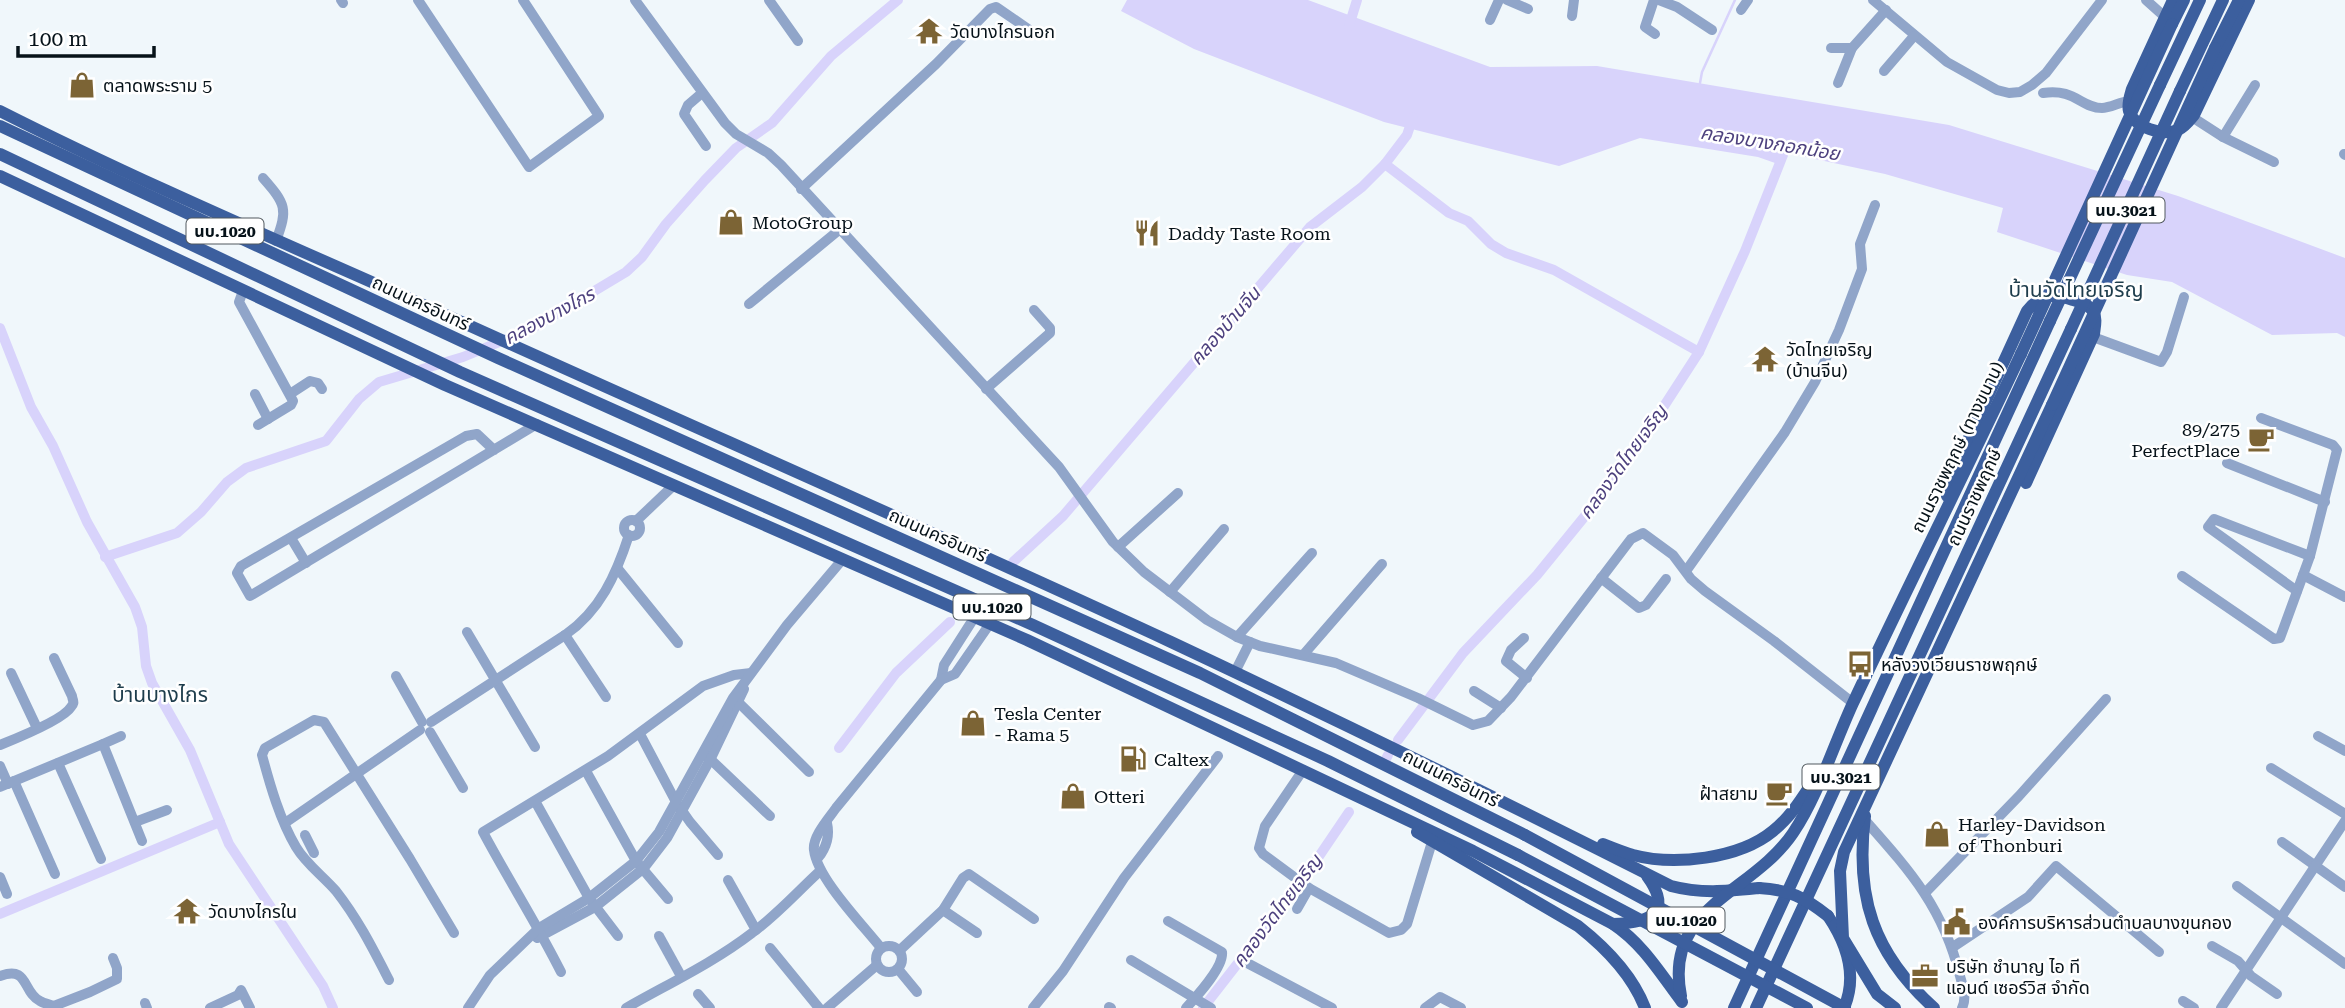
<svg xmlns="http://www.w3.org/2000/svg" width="2345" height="1008" font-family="'Roboto Serif','Noto Sans Thai',serif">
  <rect width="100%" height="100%" fill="#f0f7fb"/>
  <path fill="#d8d3fb" d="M1127 0H1308L1490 67 1597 66 1949 125 2178 196 2345 258V337L2337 333 2272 335 2172 282 2127 275 1997 232 2003 208 1885 174 1787 153 1781 165 1758 157 1640 138 1559 166 1384 122 1194 49 1121 11Z"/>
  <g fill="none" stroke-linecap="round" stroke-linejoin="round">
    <path stroke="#d8d3fb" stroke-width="2.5" d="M1700 83 1702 72 1735 0"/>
    <g stroke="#d8d3fb" stroke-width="10">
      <path d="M1349 26 1357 0"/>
      <path d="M1385 164 1449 213 1468 221 1491 244 1506 253 1554 270 1699 352"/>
      <path d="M0 328 31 407 53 446 87 522 135 607 142 627 146 666 152 683 190 750 229 844 323 986 333 1008"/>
      <path d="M105 557 177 533 201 512 227 482 246 468 326 441 359 399 379 382 463 357 531 329 626 272 642 257 666 224 705 180 736 148 772 123 831 56 898 0"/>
      <path d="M1013 562 1063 516 1310 227 1362 187 1385 164 1407 135 1413 117"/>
      <path d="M1398 740 1463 653 1537 575 1585 516 1655 420 1699 352 1745 251 1783 155"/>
      <path d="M839 748 896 673 950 622"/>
      <path d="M1386 759 1388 755"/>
      <path d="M0 914 220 822"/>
      <path d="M1203 1008 1305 877 1349 812"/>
    </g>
    <g stroke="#90a5c9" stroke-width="10">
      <path d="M341 0 343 3"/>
      <path d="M418 0 529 167 599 116 523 0"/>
      <path d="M635 0 725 123 736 134 768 153 781 165 1059 467 1113 542 1144 572 1207 620 1237 637 1260 646 1336 663 1418 698 1473 725 1488 721 1511 697 1631 539 1643 533 1673 555 1691 579 1705 591 1774 641 1853 703"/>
      <path d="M769 0 798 41"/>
      <path d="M1507 0 1528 9"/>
      <path d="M1654 0 1645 27 1655 34"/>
      <path d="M1659 0 1677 7 1712 30"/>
      <path d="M1873 0 1947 62 1997 90 2009 93 2020 92 2032 85 2046 73 2102 0"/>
      <path d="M2146 0 2165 17"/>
      <path d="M1741 10 1748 0"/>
      <path d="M1572 16 1574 0"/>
      <path d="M1490 20 1499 0"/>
      <path d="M1831 48H1852"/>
      <path d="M1884 71 1914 36"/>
      <path d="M1838 83 1852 48 1886 10"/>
      <path d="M702 93 688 105 684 114 706 146"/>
      <path d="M2043 93C2075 88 2081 108 2102 108 2110 108 2120 102 2129 101"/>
      <path d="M2192 117 2223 137 2274 162"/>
      <path d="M2223 137 2255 85"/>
      <path d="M2344 154 2345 155"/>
      <path d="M263 178C286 204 288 209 276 241"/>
      <path d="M801 189 936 64 990 9 996 7 999 9 1034 33"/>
      <path d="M243 291 239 302 293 401 291 405 258 425"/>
      <path d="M749 304 839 230"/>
      <path d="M2093 337 2161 362 2167 352 2184 297"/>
      <path d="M986 389 1050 333V328L1034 310"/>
      <path d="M255 394 268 419"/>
      <path d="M290 394 310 381 318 383 322 389"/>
      <path d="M494 450 477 434 466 436 241 566 237 573 250 596 537 424"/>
      <path d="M2227 463 2325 502"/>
      <circle cx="632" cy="528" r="8"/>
      <path d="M636 521 674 485"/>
      <path d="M291 538 306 563"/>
      <path d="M1118 547 1178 493"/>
      <path d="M618 569 678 643"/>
      <path d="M1686 571 1785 432 1815 382 1839 330 1862 269 1860 244 1875 205"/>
      <path d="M2303 575 2345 597"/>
      <path d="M2182 576 2274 639 2280 638 2310 556 2337 450 2333 445 2261 418"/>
      <path d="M1601 578 1639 608 1646 605 1666 579"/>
      <path d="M2297 591 2208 527 2214 519 2310 556"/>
      <path d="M1170 592 1224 529"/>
      <path d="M467 632 535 747"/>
      <path d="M565 635 606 697"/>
      <path d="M1237 637 1312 553"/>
      <path d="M1524 638 1511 650 1506 661 1527 678"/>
      <path d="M1304 654 1382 564"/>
      <path d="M1235 672 1250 642"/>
      <path d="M11 673 37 728"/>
      <path d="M396 676 422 722"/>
      <path d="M941 680 944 665 974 618"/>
      <path d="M1474 691 1501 708"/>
      <path d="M736 700 809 772"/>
      <path d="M431 722 565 635C600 611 616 575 629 535"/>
      <path d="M430 732 463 788"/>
      <path d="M640 734 676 802 690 822 718 855"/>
      <path d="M2318 736 2345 751"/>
      <path d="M103 744 121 736"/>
      <path d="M0 745C15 739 64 719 71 707 75 702 73 702 72 696L54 658"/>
      <path d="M706 755 770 816"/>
      <path d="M58 763 101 859"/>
      <path d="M0 766 8 784"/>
      <path d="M2271 768 2345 814"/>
      <path d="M1303 770 1265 826 1259 848 1263 854 1309 888"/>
      <path d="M586 771 636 861 668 899"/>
      <path d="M14 781 55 874"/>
      <path d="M0 787 103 744 142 841"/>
      <path d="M535 801 589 898 618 936"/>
      <path d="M1864 819C1910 871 1943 907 1960 976 1963 987 1967 998 1962 1008"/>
      <path d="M135 822 167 810"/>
      <path d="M285 823 420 730"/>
      <path d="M305 835 314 853"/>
      <path d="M2282 842 2345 887"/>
      <path d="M818 858C826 848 830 836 827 823"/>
      <path d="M0 877 7 894"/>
      <path d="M728 880 756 930"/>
      <path d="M2237 886 2345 964"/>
      <path d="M1925 893 2019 796 2106 699"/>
      <path d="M1297 909 1309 888 1389 933 1401 930 1407 924 1432 842"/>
      <path d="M943 910 977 933"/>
      <path d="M1168 921 1222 952C1224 967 1196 997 1186 1008"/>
      <path d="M659 936 681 976"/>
      <path d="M537 938 595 907 644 868 667 838 711 758 744 689"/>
      <circle cx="889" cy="959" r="13"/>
      <path d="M2212 946 2238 961 2251 976 2277 994"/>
      <path d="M1953 947 2028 897 2056 866 2159 952"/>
      <path d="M770 948 819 1008"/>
      <path d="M881 948C862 924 817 878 814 850 812 837 829 818 836 808L941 680 955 674 989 625"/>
      <path d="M900 950 943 910 963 878 969 874 1034 919"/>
      <path d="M1131 960 1211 1008"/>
      <path d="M1249 964 1332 1008"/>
      <path d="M898 969 917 992"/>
      <path d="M561 972C537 924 508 879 483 832L608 756 703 686 734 675 751 673"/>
      <path d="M0 976C29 965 22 992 40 1001 46 1005 50 1003 56 1008"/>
      <path d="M389 980C373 949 358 919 336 891 323 876 306 864 296 847 280 820 270 785 262 755L265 748 314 720 324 722 410 859 454 933"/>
      <path d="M698 994 710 1008"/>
      <path d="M2183 1001 2194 1008"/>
      <path d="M145 1003 147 1008"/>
      <path d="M54 1006 90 992 117 979V968L113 958"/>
      <path d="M1109 1007 1111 1008"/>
      <path d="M210 1008 238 995 241 990 250 1008"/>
      <path d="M468 1008 490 975 539 928 589 898 636 861 659 832 733 698 787 625 842 560"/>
      <path d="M626 1008C668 984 713 963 752 933 777 915 797 892 820 871"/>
      <path d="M827 1008 877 965"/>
      <path d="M1033 1008 1063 971 1124 878 1218 756"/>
      <path d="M1425 1008 1440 997 1461 1008"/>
      <path d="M2221 1008 2345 821"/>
    </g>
    <g stroke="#3c5f9e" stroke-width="12">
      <path d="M2173 0 2132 89C2130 96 2127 104 2129 111 2135 128 2162 136 2178 130 2185 127 2189 121 2194 115L2249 0"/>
      <path d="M2172 24 2184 0"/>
      <path d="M2215 48 2239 0"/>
      <path d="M2160 85 2200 0"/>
      <path d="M2180 91 2223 0"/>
      <path d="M0 111C160 192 325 260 488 334 716 437 945 537 1171 642 1339 721 1505 802 1671 886 1701 894 1728 891 1759 888"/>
      <path d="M0 126 498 358 1200 673 1525 835"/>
      <path d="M0 154 460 372 1033 625 1328 761 1518 855"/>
      <path d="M0 176 445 385 1027 640 1473 851 1613 924C1643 944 1660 973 1682 1002"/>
      <path d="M1947 496 1962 453 2027 311C2041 294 2052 293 2073 300 2080 302 2088 304 2093 311 2097 318 2095 326 2094 334L2026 483"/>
      <path d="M1865 816C1855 897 1873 953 1934 1008"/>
      <path d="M1417 832 1578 926C1606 948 1632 974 1645 1008"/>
      <path d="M1603 844C1613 848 1623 852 1633 855 1674 866 1739 859 1773 831 1789 818 1799 803 1810 786"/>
      <path d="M1828 916C1847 944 1858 975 1844 1008"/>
      <path d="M1613 924C1649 923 1674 913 1647 876"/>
      <path d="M1681 996C1663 906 1752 894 1793 833 1818 796 1834 744 1853 703 1908 586 1966 471 2021 354"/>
      <path d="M1734 1008 2050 321"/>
      <path d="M1756 1008 2071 329"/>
      <path d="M1895 1008 1877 994 1843 938 1840 871 1844 852 2052 405"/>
    </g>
    <g stroke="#3c5f9e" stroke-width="12">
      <path d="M2050 321 2160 85"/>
      <path d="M2071 329 2180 91"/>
      <path d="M2021 354 2172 24"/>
      <path d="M2052 405 2215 48"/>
      <path d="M1525 835 1845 1008"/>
      <path d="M1518 855 1807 1008"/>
      <path d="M1759 888C1790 890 1804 897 1828 916"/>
    </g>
  </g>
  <defs>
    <g id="temple-bare" transform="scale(2.1)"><path d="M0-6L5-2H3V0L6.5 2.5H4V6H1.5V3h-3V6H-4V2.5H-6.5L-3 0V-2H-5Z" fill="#7c6435" stroke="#fff" stroke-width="2.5" paint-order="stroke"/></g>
    <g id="shop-bare" transform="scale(2.1)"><path d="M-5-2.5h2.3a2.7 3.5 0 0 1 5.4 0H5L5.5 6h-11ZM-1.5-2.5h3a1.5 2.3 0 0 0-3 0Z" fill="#7c6435" stroke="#fff" stroke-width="2.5" paint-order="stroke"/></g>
    <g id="restaurant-bare" transform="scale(2.1)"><path d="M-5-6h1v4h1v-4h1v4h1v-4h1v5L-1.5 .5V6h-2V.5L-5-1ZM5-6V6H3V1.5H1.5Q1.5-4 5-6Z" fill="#7c6435" stroke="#fff" stroke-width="2.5" paint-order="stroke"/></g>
    <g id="cafe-bare" transform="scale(2.1)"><path d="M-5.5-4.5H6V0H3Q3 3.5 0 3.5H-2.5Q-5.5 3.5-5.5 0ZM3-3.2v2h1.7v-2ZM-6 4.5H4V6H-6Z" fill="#7c6435" stroke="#fff" stroke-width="2.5" paint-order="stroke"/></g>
    <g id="bus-bare" transform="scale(2.1)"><path d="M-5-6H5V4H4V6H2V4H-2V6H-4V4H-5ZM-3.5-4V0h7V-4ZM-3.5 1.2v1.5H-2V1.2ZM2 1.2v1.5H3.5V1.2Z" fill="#7c6435" stroke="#fff" stroke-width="2.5" paint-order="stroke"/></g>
    <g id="fuel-bare" transform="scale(2.1)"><path d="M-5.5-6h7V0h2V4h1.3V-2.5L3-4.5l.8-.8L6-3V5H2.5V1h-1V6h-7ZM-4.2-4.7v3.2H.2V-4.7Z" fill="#7c6435" stroke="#fff" stroke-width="2.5" paint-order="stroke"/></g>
    <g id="civic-bare" transform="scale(2.1)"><path d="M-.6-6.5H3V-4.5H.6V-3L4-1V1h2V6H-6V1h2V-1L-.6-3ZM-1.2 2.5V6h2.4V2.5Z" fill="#7c6435" stroke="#fff" stroke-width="2.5" paint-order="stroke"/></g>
    <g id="office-bare" transform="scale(2.1)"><path d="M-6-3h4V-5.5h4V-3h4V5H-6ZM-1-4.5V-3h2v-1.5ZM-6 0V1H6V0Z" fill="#7c6435" stroke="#fff" stroke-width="2.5" paint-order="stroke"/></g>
  </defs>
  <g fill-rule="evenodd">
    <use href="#temple-bare" x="929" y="31"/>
    <use href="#shop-bare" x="82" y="85"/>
    <use href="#shop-bare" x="731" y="222"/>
    <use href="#restaurant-bare" x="1147" y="233"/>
    <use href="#temple-bare" x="1765" y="359"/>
    <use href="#cafe-bare" x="2261" y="439"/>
    <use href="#bus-bare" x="1860" y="664"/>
    <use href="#shop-bare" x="973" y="723"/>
    <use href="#fuel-bare" x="1133" y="759"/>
    <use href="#cafe-bare" x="1779" y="793"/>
    <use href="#shop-bare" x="1073" y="796"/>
    <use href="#shop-bare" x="1937" y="834"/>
    <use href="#temple-bare" x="187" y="911"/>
    <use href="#civic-bare" x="1957" y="922"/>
    <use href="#office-bare" x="1925" y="976"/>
  </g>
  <g text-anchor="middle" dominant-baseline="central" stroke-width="5" stroke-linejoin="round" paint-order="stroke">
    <g fill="#fff" stroke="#51595e" stroke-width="2">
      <rect x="2087.5" y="197.5" width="77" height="25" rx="5"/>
      <rect x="186.5" y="218.5" width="77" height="25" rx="5"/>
      <rect x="953.5" y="594.5" width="77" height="25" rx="5"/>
      <rect x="1802.5" y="764.5" width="77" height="25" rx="5"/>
      <rect x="1647.5" y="907.5" width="77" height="25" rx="5"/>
    </g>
    <g font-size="16" font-weight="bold" fill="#061219">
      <text x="2126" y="210">นบ.3021</text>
      <text x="225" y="231">นบ.1020</text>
      <text x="992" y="607">นบ.1020</text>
      <text x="1841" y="777">นบ.3021</text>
      <text x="1686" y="920">นบ.1020</text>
    </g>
    <g font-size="18" fill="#061219" stroke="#fff" text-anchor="start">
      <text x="950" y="31">วัดบางไกรนอก</text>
      <text x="103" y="85">ตลาดพระราม 5</text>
      <text x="752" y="222">MotoGroup</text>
      <text x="1168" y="233">Daddy Taste Room</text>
      <text x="1786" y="349">วัดไทยเจริญ<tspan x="1786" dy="21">(บ้านจีน)</tspan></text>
      <text x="2240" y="429" text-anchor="end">89/275<tspan x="2240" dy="21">PerfectPlace</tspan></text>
      <text x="1881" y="664">หลังวงเวียนราชพฤกษ์</text>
      <text x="994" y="713">Tesla Center<tspan x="994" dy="21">- Rama 5</tspan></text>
      <text x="1154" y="759">Caltex</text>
      <text x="1758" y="793" text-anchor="end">ฝ้าสยาม</text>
      <text x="1094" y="796">Otteri</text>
      <text x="1958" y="824">Harley-Davidson<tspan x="1958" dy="21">of Thonburi</tspan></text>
      <text x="208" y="911">วัดบางไกรใน</text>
      <text x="1978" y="922">องค์การบริหารส่วนตำบลบางขุนกอง</text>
      <text x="1946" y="966">บริษัท ชำนาญ ไอ ที<tspan x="1946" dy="21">แอนด์ เซอร์วิส จำกัด</tspan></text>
    </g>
    <g font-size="18" fill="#061219" stroke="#fff">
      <text transform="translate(421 303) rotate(25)">ถนนนครอินทร์</text>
      <text transform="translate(1957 447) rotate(-64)">ถนนราชพฤกษ์ (ทางขนาน)</text>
      <text transform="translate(1974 497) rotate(-65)">ถนนราชพฤกษ์</text>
      <text transform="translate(938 535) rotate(24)">ถนนนครอินทร์</text>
      <text transform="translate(1451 778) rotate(27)">ถนนนครอินทร์</text>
    </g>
    <g font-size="19" font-style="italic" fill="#4d417e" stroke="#fff">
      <text transform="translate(1770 143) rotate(9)">คลองบางกอกน้อย</text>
      <text transform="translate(549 316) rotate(-28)">คลองบางไกร</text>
      <text transform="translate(1225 326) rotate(-49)">คลองบ้านจีน</text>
      <text transform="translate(1623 462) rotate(-54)">คลองวัดไทยเจริญ</text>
      <text transform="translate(1277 911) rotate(-53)">คลองวัดไทยเจริญ</text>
    </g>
    <g font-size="21" fill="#1e3d4c" stroke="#fff">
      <text x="2076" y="290">บ้านวัดไทยเจริญ</text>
      <text x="160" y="695">บ้านบางไกร</text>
    </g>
  </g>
  <path d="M18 46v10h136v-10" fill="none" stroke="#061219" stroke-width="3.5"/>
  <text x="28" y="46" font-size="21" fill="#061219" stroke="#ffffff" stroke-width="5" paint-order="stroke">100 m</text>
</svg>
